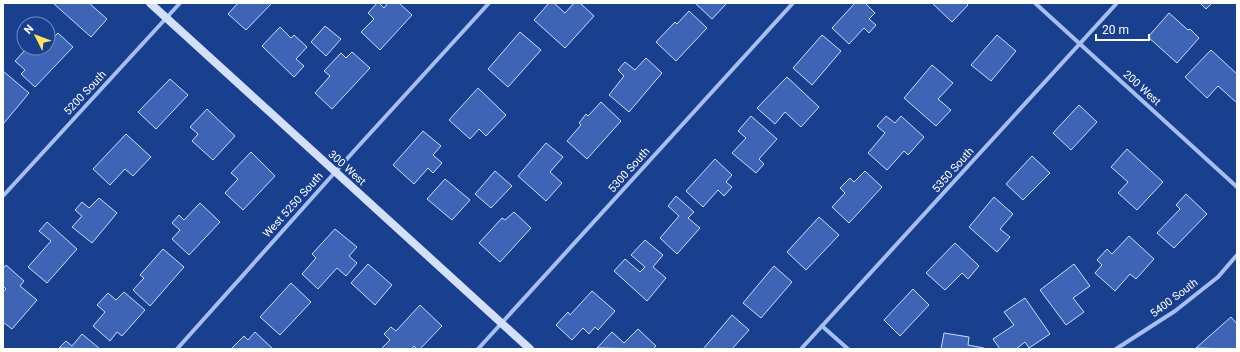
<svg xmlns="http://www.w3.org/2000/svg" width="1240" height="352" font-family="Roboto,sans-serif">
  <rect width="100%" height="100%" fill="#193f8f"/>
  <g fill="#3e65b5" stroke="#cddcfa">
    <path d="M53 3H89L107 19 91 37Z"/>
    <path d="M238 3H272L246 30 228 14Z"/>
    <path d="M377 3H379L384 8 388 3H399L412 15 380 50 361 32 374 19 368 13Z"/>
    <path d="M549 3H554L565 13 574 3H580L594 16 565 48 534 20Z"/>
    <path d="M695 3H727L712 19Z"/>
    <path d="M855 3H865L875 13 869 19 876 25 869 33 864 28 849 44 832 28Z"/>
    <path d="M932 3H966L968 5 952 22Z"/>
    <path d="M1200 3H1212L1206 9Z"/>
    <path d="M689 11 707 28 676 61 656 42 675 22 677 24Z"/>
    <path d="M1169 13 1188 30 1190 29 1199 38 1177 63 1148 37Z"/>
    <path d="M325 26 341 39 326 56 311 42Z"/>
    <path d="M280 27 291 38 294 35 307 47 296 59 304 66 294 77 262 46Z"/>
    <path d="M48 32 54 37 58 33 73 47 35 87 21 74 25 70 15 61 27 48H48Z"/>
    <path d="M520 32 541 50 508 87 488 69Z"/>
    <path d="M822 35 841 51 812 85 793 68Z"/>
    <path d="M997 35 1016 51 991 81 971 65Z"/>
    <path d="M1211 50 1237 74V103L1218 86 1207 98 1185 77Z"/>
    <path d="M352 52 370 68 332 109 315 93 330 76 324 71 341 53 346 58Z"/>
    <path d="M646 58 662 73 629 112 609 95 624 76 618 70 625 62 635 70Z"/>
    <path d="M932 65 953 83 938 99 951 110 936 126 904 98Z"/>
    <path d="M3 71 29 93 4 123 3 122Z"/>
    <path d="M787 77 819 107 801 127 785 112 775 124 757 108Z"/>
    <path d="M170 79 188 95 156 129 138 112Z"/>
    <path d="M478 88 506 115 486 136 479 129 470 139 449 120Z"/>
    <path d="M601 102 621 121 587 159 567 141 581 125 579 123 586 114 588 116Z"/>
    <path d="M1079 105 1097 122 1071 150 1053 133Z"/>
    <path d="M207 109 235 136 213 160 192 141 198 134 190 127Z"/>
    <path d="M751 116 777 139 759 159 764 164 756 173 732 153 746 138 738 131Z"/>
    <path d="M886 116 895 123 901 116 924 137 908 155 904 151 887 170 868 153 885 133 877 126Z"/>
    <path d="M423 131 441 146 433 155 442 163 433 173 428 168 414 184 393 165Z"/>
    <path d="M126 134 151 157 133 176 125 169 110 185 93 169Z"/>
    <path d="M546 143 563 157 550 172 562 183 546 201 518 176Z"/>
    <path d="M1127 149 1163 182 1137 210 1118 193 1128 182 1111 167Z"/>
    <path d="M251 152 275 176 243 210 225 193 238 179 231 173Z"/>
    <path d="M1032 156 1050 173 1023 200 1006 184Z"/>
    <path d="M715 159 732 175 726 182 732 187 724 196 718 190 703 207 686 191Z"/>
    <path d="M495 171 512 186 491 208 475 194Z"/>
    <path d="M865 171 882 187 849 223 832 207 845 193 840 188 850 178 854 182Z"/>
    <path d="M445 179 470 200 452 220 427 199Z"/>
    <path d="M1186 194 1207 214 1174 248 1157 233 1180 209 1176 205Z"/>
    <path d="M676 196 694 212 688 218 700 228 677 254 660 238 679 216 668 206Z"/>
    <path d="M994 197 1013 214 1000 229 1010 237 997 252 969 227Z"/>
    <path d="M99 198 117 213 92 243 72 227 82 216 75 210 82 202 89 208Z"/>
    <path d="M200 203 220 222 189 255 172 239 180 230 172 223 179 215 184 220Z"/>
    <path d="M514 212 531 228 500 262 479 243 502 218 505 220Z"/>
    <path d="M819 217 839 235 806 270 787 252Z"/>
    <path d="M47 222 77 249 47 283 28 267 51 241 39 231Z"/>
    <path d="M335 229 357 247 349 256 357 263 346 276 337 268 318 289 302 274 316 258 312 254Z"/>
    <path d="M1129 236 1154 259 1136 279 1130 274 1115 291 1095 273 1102 265 1097 260 1107 249 1112 254Z"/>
    <path d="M645 240 663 255 653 267 666 278 647 301 614 271 625 259 640 272 645 267 631 255Z"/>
    <path d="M955 243 979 266 968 279 962 273 945 290 926 273Z"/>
    <path d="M163 249 184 267 150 306 133 290 144 278 140 275Z"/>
    <path d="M368 264 392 285 375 305 351 283Z"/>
    <path d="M1074 264 1090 286 1073 298 1084 312 1066 325 1040 290Z"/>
    <path d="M6 265 24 281 20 286 37 300 12 329 3 322V292L6 289 3 286V269Z"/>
    <path d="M774 266 792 282 761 318 743 303Z"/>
    <path d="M291 283 311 302 280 335 260 317Z"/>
    <path d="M913 289 929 305 900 336 884 320Z"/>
    <path d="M592 291 615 311 598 330 595 327 589 334 583 328 572 340 556 325 568 312 570 315Z"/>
    <path d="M124 292 145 310 122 336 117 332 110 341 93 326 105 312 97 305 108 293 116 300Z"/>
    <path d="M1025 298 1050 334 1029 348 1025 342 1016 349H1000L993 339 1014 325 1004 312Z"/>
    <path d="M420 305 442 326 420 349H417L414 346 412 349H381L390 340 384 334 391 327 396 331Z"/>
    <path d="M732 315 749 330 732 349H703Z"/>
    <path d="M1231 317 1237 324V349L1196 348Z"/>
    <path d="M638 329 656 346 653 349 597 348 612 332 624 343Z"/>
    <path d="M255 332 273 349H231L244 336 248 340Z"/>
    <path d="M944 333 969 337 968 345 984 348V349H941Z"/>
    <path d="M82 334 100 349 59 348 66 341 72 346Z"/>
  </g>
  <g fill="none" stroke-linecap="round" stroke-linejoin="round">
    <g stroke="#a7bfef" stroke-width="4">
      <path d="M1035 3 1237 187"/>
      <path d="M3 196 180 3"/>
      <path d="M822 326 848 349"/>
      <path d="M177 349 354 151 489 3"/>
      <path d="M478 349 793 3"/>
      <path d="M801 349 1117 3"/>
      <path d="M1116 349 1175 311 1218 277 1237 255"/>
    </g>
    <path stroke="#d4e0fa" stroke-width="8" d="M150 3 530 349"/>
  </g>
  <g text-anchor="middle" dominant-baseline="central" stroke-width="4" stroke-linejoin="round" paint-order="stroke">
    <g font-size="11" fill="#fff" stroke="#193f8f">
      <text transform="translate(1142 88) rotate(42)">200 West</text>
      <text transform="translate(85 93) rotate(-47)">5200 South</text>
      <text transform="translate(347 168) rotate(42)">300 West</text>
      <text transform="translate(629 170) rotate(-48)">5300 South</text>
      <text transform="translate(953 170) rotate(-48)">5350 South</text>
      <text transform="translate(293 205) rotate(-48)">West 5250 South</text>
      <text transform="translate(1174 298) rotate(-37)">5400 South</text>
    </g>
  </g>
  <rect width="1240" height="352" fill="none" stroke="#ffffff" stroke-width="8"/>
  <g transform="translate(36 36) rotate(312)"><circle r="19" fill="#193f8f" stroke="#758cbc"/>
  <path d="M0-3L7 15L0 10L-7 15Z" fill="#ffe464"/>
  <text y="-6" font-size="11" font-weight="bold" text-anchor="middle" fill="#ffffff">N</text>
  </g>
  <path d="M1096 34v6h53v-6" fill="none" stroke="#ffffff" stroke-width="2"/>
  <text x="1102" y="34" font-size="12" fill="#ffffff" stroke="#193f8f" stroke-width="3" paint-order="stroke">20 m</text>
</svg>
